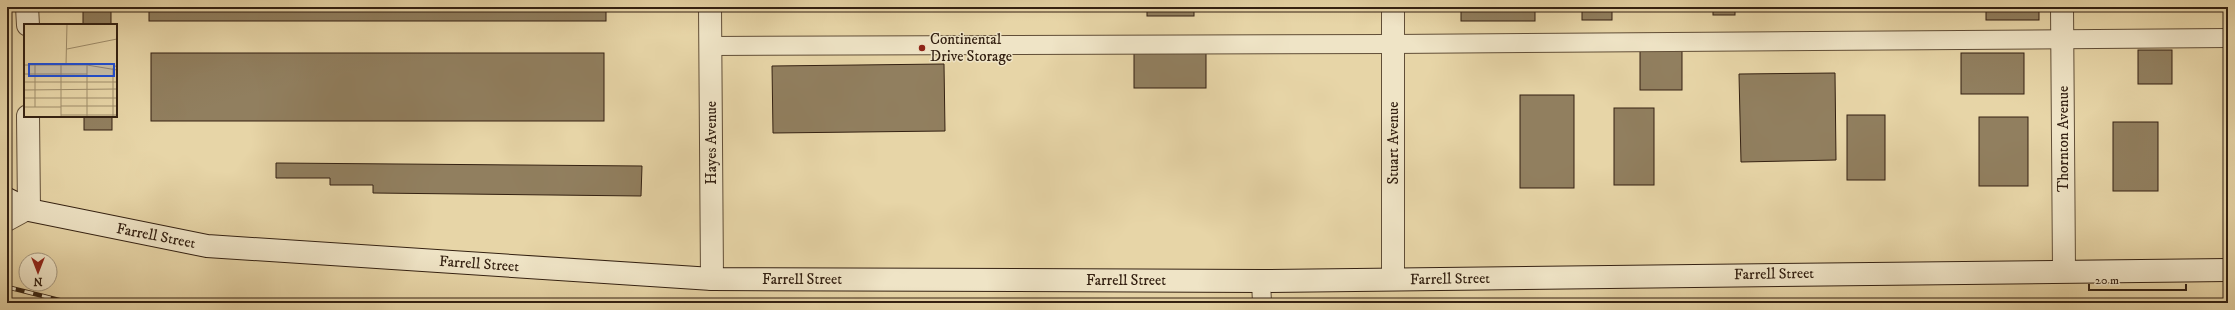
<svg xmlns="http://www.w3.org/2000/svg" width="2235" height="310" font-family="'IM FELL DW Pica',serif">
  <rect width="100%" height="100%" fill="#e7d5a7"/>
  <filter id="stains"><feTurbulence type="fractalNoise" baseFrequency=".005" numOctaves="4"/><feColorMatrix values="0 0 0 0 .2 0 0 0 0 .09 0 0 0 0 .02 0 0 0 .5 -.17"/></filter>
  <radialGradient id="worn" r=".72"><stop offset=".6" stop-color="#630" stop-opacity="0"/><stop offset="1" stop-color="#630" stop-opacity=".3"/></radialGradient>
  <g fill="#917f5f" stroke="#342112">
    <rect x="83" y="7" width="28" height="18"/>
    <rect x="149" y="7" width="457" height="14"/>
    <rect x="1147" y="7" width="47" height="9"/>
    <rect x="1461" y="7" width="74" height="14"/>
    <rect x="1582" y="7" width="30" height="13"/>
    <rect x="1713" y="7" width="22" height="8"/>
    <rect x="1986" y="7" width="53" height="13"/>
    <rect x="1640" y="50" width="42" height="40"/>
    <rect x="2138" y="50" width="34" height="34"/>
    <rect x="1134" y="52" width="72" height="36"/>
    <rect x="151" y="53" width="453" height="68"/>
    <rect x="1961" y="53" width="63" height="41"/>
    <path d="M944 64 945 131 773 133 772 66Z"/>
    <path d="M1835 73 1836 160 1741 162 1739 74Z"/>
    <rect x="1520" y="95" width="54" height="93"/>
    <rect x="1614" y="108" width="40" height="77"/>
    <rect x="1847" y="115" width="38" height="65"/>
    <rect x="84" y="116" width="28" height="14"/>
    <rect x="1979" y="117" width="49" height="69"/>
    <rect x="2113" y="122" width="45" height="69"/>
    <path d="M276 163 642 166 641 196 373 193V185H330V178H276Z"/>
  </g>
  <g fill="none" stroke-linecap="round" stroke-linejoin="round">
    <g stroke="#614e37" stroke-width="20">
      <g id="service">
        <path d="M711 46 1393 44 2228 38"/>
        <path d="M7 222 29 210"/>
        <path d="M1261 281 1262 303"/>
      </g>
    </g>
    <g stroke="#614e37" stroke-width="24">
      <g id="minor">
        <path d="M27 7 28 25"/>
        <path d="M710 7 712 279"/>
        <path d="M2062 7 2064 271"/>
        <path d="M28 116 29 210"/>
        <path d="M1393 279V7"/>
      </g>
    </g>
    <g stroke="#342112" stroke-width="24">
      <path id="secondary" d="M7 199 29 210 207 246 712 279 1261 281 2228 270"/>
    </g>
    <use href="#service" stroke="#efe4c6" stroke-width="18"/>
    <use href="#minor" stroke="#efe4c6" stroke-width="22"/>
    <use href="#secondary" stroke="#efe4c6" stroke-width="22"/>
    <g stroke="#342112" stroke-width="4.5">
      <path id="rail" d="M7 287 71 303"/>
    </g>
    <use href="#rail" stroke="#efe4c6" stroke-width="3" stroke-dasharray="9" stroke-linecap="butt"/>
  </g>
  <circle fill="#8f2418" stroke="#efe4c6" stroke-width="1.5" cx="922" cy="48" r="4"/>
  <g text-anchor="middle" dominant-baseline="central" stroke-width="3" stroke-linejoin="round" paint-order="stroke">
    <g font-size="15" fill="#342112" stroke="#efe4c6" text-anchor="start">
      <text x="930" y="39">Continental<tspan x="930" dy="17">Drive Storage</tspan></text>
    </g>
    <g font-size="15" fill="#342112" stroke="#efe4c6">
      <text transform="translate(2063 139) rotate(-90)">Thornton Avenue</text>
      <text transform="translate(711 143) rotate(-90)">Hayes Avenue</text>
      <text transform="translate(1393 143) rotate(-90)">Stuart Avenue</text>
      <text transform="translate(156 236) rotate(11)">Farrell Street</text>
      <text transform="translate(479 264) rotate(4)">Farrell Street</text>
      <text transform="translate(1774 274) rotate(-1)">Farrell Street</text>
      <text x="802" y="279">Farrell Street</text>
      <text transform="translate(1450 279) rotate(-1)">Farrell Street</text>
      <text x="1126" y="280">Farrell Street</text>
    </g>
  </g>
  <g transform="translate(24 24)">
    <rect width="93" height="93" fill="#e7d5a7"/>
    <path fill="none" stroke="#9f8d6b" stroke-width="1" d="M43 25 93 15M0 41H63L93 46M11 41V83M42 41 43 0M63 41V92M0 50H63M0 58H93M0 66 93 65M0 74H93M37 82H93M0 83H37M37 91H93M37 92V41M89 92V44L93 41"/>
    <path fill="#1d4ed8" fill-opacity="0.15" stroke="#1d4ed8" stroke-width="2" d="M5 40H90V52H5Z"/>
    <rect width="93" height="93" fill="none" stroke="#342112" stroke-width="2"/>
  </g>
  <rect width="2235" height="310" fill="none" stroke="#e7d5a7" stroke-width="24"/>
  <rect x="8" y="8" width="2219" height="294" fill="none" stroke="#342112" stroke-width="2"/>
  <rect x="12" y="12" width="2211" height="286" fill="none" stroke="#342112"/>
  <g transform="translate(38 272) rotate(180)"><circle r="19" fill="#efe4c6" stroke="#a4967e"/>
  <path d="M0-3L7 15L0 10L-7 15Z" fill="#8f2418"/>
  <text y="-6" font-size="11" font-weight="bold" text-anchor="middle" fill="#342112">N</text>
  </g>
  <path d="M2089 284v6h97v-6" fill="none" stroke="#342112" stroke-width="2"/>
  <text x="2095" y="284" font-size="12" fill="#342112" stroke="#efe4c6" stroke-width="3" paint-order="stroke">20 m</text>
  <rect width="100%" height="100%" filter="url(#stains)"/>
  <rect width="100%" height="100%" fill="url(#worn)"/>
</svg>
